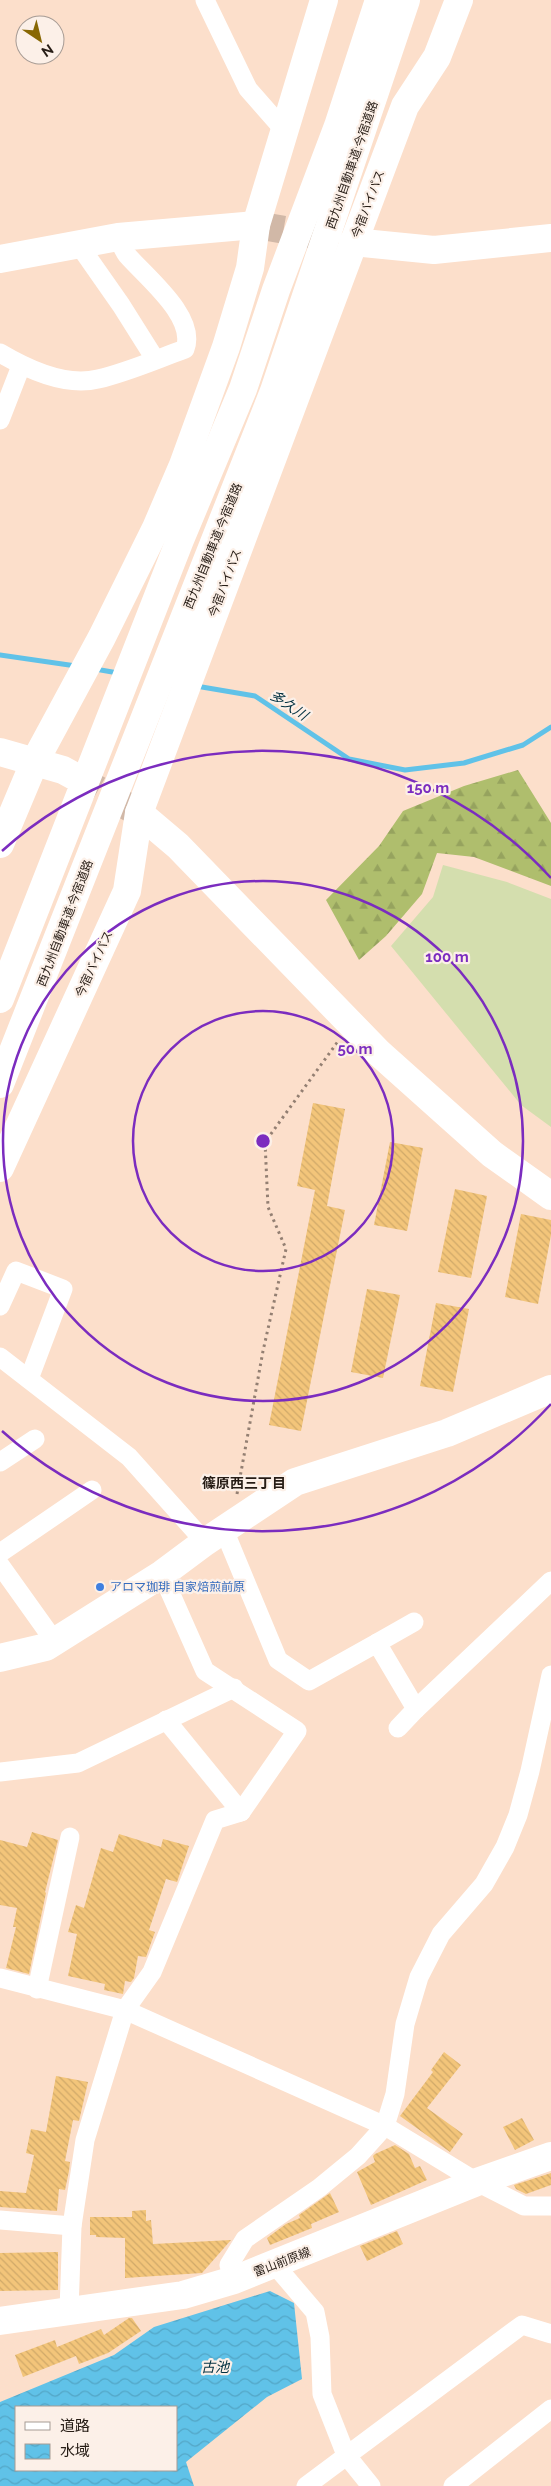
<svg xmlns="http://www.w3.org/2000/svg" width="551" height="2486" font-family="Raleway,'Noto Sans JP',sans-serif">
  <defs>
    <pattern id="forest-firs" width="22" height="20" patternUnits="userSpaceOnUse" patternTransform="scale(1.25)"><rect width="22" height="20" fill="#afbe6d"/><path d="M5 1l3.5 6h-7zM16 11l3.5 6h-7z" fill="#96a35e"/></pattern>
    <pattern id="water-waves" width="16" height="10" patternUnits="userSpaceOnUse" patternTransform="scale(1.25)"><rect width="16" height="10" fill="#60c2e8"/><path d="M0 5q4-4 8 0t8 0" fill="none" stroke="#53a6c6"/></pattern>
    <pattern id="building-back-hatch" width="6" height="6" patternUnits="userSpaceOnUse" patternTransform="scale(1.25)"><rect width="6" height="6" fill="#f3c57a"/><path d="M-1 5l2 2M0 0l6 6M5-1l2 2" fill="none" stroke="#d0a969"/></pattern>
  </defs>
  <rect width="100%" height="100%" fill="#fcdfcb"/>
  <path fill="#d4deae" d="M443 865 507 882 551 899V1127L521 1105 391 946 433 897Z"/>
  <path fill="url(#forest-firs)" d="M518 770 551 823V886L474 857 437 853 422 894 386 936 359 960 326 900 379 846 403 811 464 786Z"/>
  <path fill="url(#water-waves)" fill-rule="evenodd" d="M270 2291 294 2303 302 2379 267 2397 186 2462 194 2486H0V2402L114 2355 154 2327ZM16 2407H176V2470H16Z"/>
  <g fill="none" stroke-linecap="round" stroke-linejoin="round">
    <g stroke="#60c2e8" stroke-width="5">
      <path d="M0 655 76 666"/>
      <path d="M95 669 118 673"/>
      <path d="M196 686 255 696 349 759 405 770 464 763 523 745 551 727"/>
    </g>
  </g>
  <g fill="url(#building-back-hatch)">
    <path d="M313 1103 345 1109 327 1206 345 1210 301 1431 269 1425 315 1190 297 1186Z"/>
    <path d="M390 1142 423 1148 407 1231 374 1225Z"/>
    <path d="M455 1189 487 1196 471 1278 438 1272Z"/>
    <path d="M521 1214 551 1220V1235L538 1304 505 1297Z"/>
    <path d="M367 1289 400 1295 383 1378 351 1372Z"/>
    <path d="M436 1303 469 1309 453 1392 420 1386Z"/>
    <path d="M32 1832 58 1840 45 1892 46 1893 29 1974 6 1968 16 1927H13L17 1908 0 1905V1840L27 1847Z"/>
    <path d="M119 1834 161 1847 163 1839 189 1846 177 1882 166 1879 149 1930 155 1932 146 1957 138 1956 134 1978 131 1982 125 1981 123 1994 104 1990 105 1984 68 1976 77 1934 68 1932 76 1905 84 1908 101 1848 113 1852Z"/>
    <path d="M444 2052 461 2065 427 2108 463 2134 450 2152 400 2116 433 2072 431 2070Z"/>
    <path d="M56 2076 88 2082 79 2121 73 2120 65 2161 70 2162 69 2171 65 2190 59 2189 57 2211 0 2207V2191L26 2193 34 2155 26 2153 31 2129 46 2132Z"/>
    <path d="M522 2118 534 2140 515 2150 503 2127Z"/>
    <path d="M395 2145 409 2154 415 2168 420 2166 427 2180 371 2205 357 2172 375 2162 373 2156 375 2154Z"/>
    <path d="M551 2173V2185L526 2194 516 2189 514 2185Z"/>
    <path d="M330 2193 339 2212 311 2224 312 2228 270 2245 267 2238 286 2224 300 2218 299 2215Z"/>
    <path d="M146 2210V2221L151 2220 153 2244 231 2240 202 2273 125 2278V2238L96 2237V2235H90V2217H132V2211Z"/>
    <path d="M397 2231 403 2244 367 2261 360 2246Z"/>
    <path d="M58 2252V2290L0 2291V2253Z"/>
    <path d="M129 2318H132L141 2331 108 2353 79 2364 76 2356 23 2377 15 2355 55 2340 57 2347 101 2329 104 2335Z"/>
  </g>
  <g fill="none" stroke-linecap="round" stroke-linejoin="round">
    <g stroke="#d1b8a7" stroke-width="28" stroke-dasharray="28 14" stroke-linecap="butt">
      <path d="M256 225 319 236"/>
      <path d="M74 776 139 813"/>
    </g>
    <path stroke="#937f72" stroke-width="3" stroke-dasharray="2.5 4" stroke-linecap="butt" d="M237 1494 263 1351 286 1249 268 1207 265 1142 339 1040"/>
    <g stroke="#fff" stroke-width="19">
      <path d="M205 0 248 89 284 130"/>
      <path d="M79 245 121 305 155 359"/>
      <path d="M0 353C27 369 66 387 98 379 128 372 157 359 185 349 197 317 146 277 127 255 123 250 121 243 118 237"/>
      <path d="M0 420 21 366"/>
      <path d="M0 1306 16 1271 63 1289 29 1379"/>
      <path d="M0 1357 129 1457 205 1542"/>
      <path d="M0 1462 35 1439"/>
      <path d="M224 1530 278 1660 309 1681 377 1643 416 1709 551 1581"/>
      <path d="M0 1553 92 1490"/>
      <path d="M0 1565 55 1642"/>
      <path d="M377 1643 414 1622"/>
      <path d="M166 1720 241 1812"/>
      <path d="M398 1728 416 1709"/>
      <path d="M0 1772 78 1763 234 1688"/>
      <path d="M0 1978 125 2010 385 2126 477 2182 524 2206H551"/>
      <path d="M37 1989 70 1837"/>
      <path d="M0 2220 72 2226"/>
      <path d="M275 2265 315 2312 320 2337 322 2394 346 2455 371 2486"/>
      <path d="M234 2280 229 2265 245 2239 319 2188 358 2156 385 2126 395 2094 405 2024 419 1977 441 1934 484 1884 505 1847 518 1815 530 1771 551 1675"/>
      <path d="M69 2310 72 2226 85 2140 125 2010 152 1972 215 1820 241 1812 297 1731 205 1671 162 1574"/>
      <path d="M306 2486 522 2325 551 2334"/>
      <path d="M453 2486 551 2409"/>
    </g>
    <g stroke="#fff" stroke-width="28">
      <path d="M353 242 434 250 551 238"/>
      <path d="M0 259 118 237 256 225"/>
      <path d="M0 752 63 770 74 776"/>
      <path d="M139 813 178 846 379 1053 492 1154 551 1196"/>
      <path d="M0 1658 46 1647 162 1574 205 1542 295 1482 447 1433 551 1389"/>
      <path d="M0 2321 183 2295 234 2280 477 2182 551 2156"/>
    </g>
    <g stroke="#fff" stroke-width="28">
      <path d="M0 844 34 763 102 637 156 528 183 465 226 347 250 268 256 225 324 0"/>
      <path d="M0 999 180 540 243 389 276 290 338 126 379 0"/>
      <path d="M0 1084 274 391 406 0"/>
      <path d="M0 1168 127 891 139 813 405 106 437 57 459 0"/>
    </g>
  </g>
  <g fill="none" stroke="#7b2cbf" stroke-width="2.5">
    <circle cx="263" cy="1141" r="130"/>
    <circle cx="263" cy="1141" r="260"/>
    <path d="M551 1404A390 390 0 0 1 2 1431M2 851A390 390 0 0 1 551 878"/>
  </g>
  <circle fill="#3f7fe0" stroke="#fcf0e8" stroke-width="2" cx="100" cy="1587" r="5"/>
  <g text-anchor="middle" dominant-baseline="central" stroke-width="4.5" stroke-linejoin="round" paint-order="stroke">
    <g font-size="12" fill="#261c15" stroke="#fcf0e8">
      <text transform="translate(352 165) rotate(-71)">西九州自動車道;今宿道路</text>
      <text transform="translate(368 204) rotate(-69)">今宿バイパス</text>
      <text transform="translate(213 546) rotate(-68)">西九州自動車道;今宿道路</text>
      <text transform="translate(225 583) rotate(-69)">今宿バイパス</text>
      <text transform="translate(65 923) rotate(-69)">西九州自動車道;今宿道路</text>
      <text transform="translate(94 964) rotate(-65)">今宿バイパス</text>
      <text transform="translate(282 2262) rotate(-21)">雷山前原線</text>
    </g>
    <g font-size="12" fill="#366cbe" stroke="#fcf0e8" text-anchor="start">
      <text x="110" y="1587">アロマ珈琲 自家焙煎前原</text>
    </g>
    <g font-size="14" font-style="italic" fill="#013040" stroke="#fcf0e8">
      <text transform="translate(289 705) rotate(34)">多久川</text>
      <text x="215" y="2367">古池</text>
    </g>
    <g font-size="14" font-weight="bold" fill="#261c15" stroke="#fcf0e8">
      <text x="244" y="1483">篠原西三丁目</text>
    </g>
  </g>
  <circle cx="263" cy="1141" r="8" fill="#7b2cbf" stroke="#fcf0e8" stroke-width="2.5"/>
  <g font-size="15" text-anchor="middle" font-weight="bold" fill="#7b2cbf" stroke="#fcf0e8" stroke-width="4.5" stroke-linejoin="round" paint-order="stroke">
    <text x="428" y="793">150 m</text>
    <text x="447" y="962">100 m</text>
    <text x="355" y="1054">50 m</text>
  </g>
  <rect x="15" y="2406" width="162" height="65" fill="#fcf0e8" stroke="#a69b94"/>
  <rect x="25" y="2422" width="25" height="8" fill="#ffffff" stroke="#a69b94"/>
  <text x="60" y="2431" font-size="15" fill="#261c15">道路</text>
  <rect x="25" y="2444" width="25" height="15" fill="url(#water-waves)" stroke="#a69b94"/>
  <text x="60" y="2456" font-size="15" fill="#261c15">水域</text>
  <g transform="translate(40 40) rotate(145)"><circle r="24" fill="#fcf0e8" stroke="#a69b94"/>
  <path d="M0-4L9 19L0 12L-9 19Z" fill="#886703"/>
  <text y="-8" font-size="14" font-weight="bold" text-anchor="middle" fill="#261c15">N</text>
  </g>
</svg>
